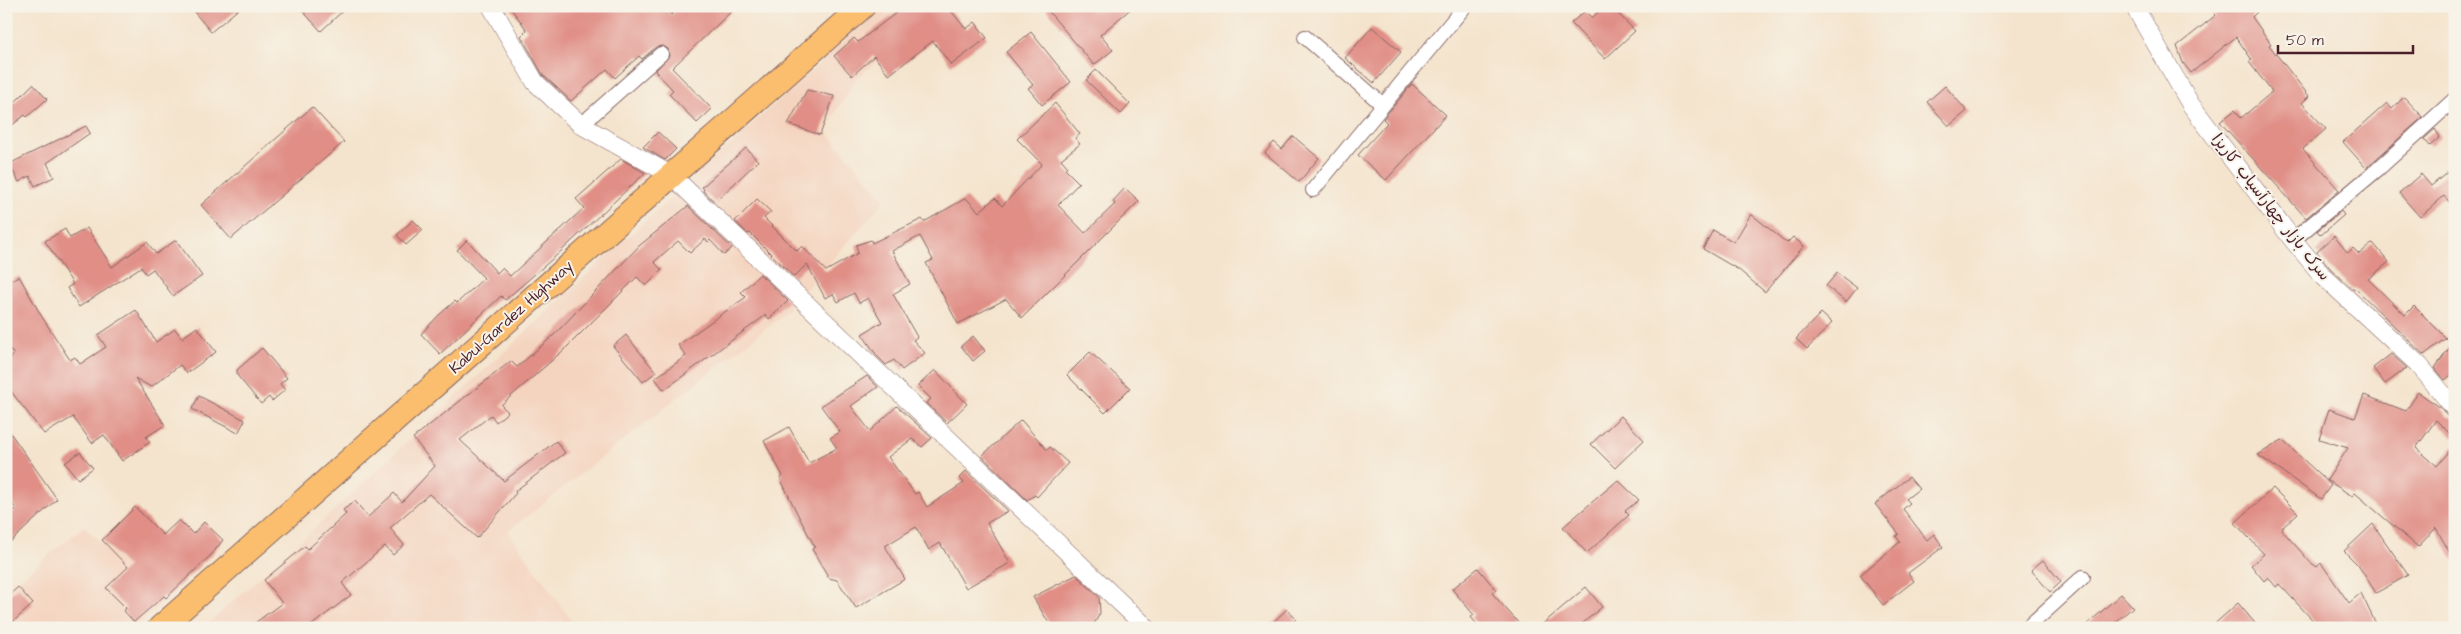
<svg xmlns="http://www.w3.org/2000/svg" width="2461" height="634" font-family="'Architects Daughter','Playpen Sans Arabic',sans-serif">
  <rect width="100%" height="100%" fill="#f7f3e8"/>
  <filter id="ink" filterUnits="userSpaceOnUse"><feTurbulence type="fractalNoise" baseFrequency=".02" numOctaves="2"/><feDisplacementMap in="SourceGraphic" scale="10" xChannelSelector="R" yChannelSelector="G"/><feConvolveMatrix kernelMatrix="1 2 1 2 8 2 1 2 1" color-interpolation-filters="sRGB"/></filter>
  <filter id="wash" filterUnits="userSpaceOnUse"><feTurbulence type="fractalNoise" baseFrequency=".0096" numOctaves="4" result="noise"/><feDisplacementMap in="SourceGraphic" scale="20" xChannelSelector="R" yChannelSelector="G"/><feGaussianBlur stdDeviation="1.12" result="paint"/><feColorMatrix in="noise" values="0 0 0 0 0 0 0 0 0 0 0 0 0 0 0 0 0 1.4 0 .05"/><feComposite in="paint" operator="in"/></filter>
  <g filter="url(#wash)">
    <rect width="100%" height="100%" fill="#f4e4cd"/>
    <g fill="#f4d4bf">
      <path d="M883 6H941L857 78 825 130 885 200 783 315 508 531 573 623 566 628H203L303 539 621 243Z"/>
      <path d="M84 526 165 602 135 628H13L6 622V591Z"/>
    </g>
    <g id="blocks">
      <g fill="#e08e86">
        <path d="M189 6H242L211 32Z"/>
        <path d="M298 6H348L321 31Z"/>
        <path d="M509 6H663L671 15 681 6H737L672 68 712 109 697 123 669 94 673 90 655 71 669 56 668 49 663 46 656 47 642 59 639 56 615 78 607 69 571 101 543 75 521 36 527 30Z"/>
        <path d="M905 6H947L966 29 975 22 987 38 951 65 933 41 889 75 874 56 852 76 834 56 854 38 858 42Z"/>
        <path d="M1044 6H1134L1100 35 1113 50 1094 65Z"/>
        <path d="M1604 6H1611L1635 31 1605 59 1571 23 1585 11 1592 18Z"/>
        <path d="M2208 6H2263L2252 17 2271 44 2269 45 2309 96 2302 103 2326 129 2303 149 2339 190 2306 218 2220 122 2235 110 2241 118 2272 92 2249 62 2252 60 2236 37 2191 73 2183 63 2177 46 2216 15Z"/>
        <path d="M1372 27 1401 52 1374 83 1345 58Z"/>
        <path d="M1031 32 1071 82 1042 105 1028 88 1033 85 1006 52Z"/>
        <path d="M1096 70 1130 104 1121 114 1086 80Z"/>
        <path d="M33 84 47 99 27 117 25 115 6 130V111Z"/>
        <path d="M1412 84 1446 115 1386 180 1358 155 1387 123 1383 119Z"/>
        <path d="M1945 86 1967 111 1949 126 1927 102Z"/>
        <path d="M807 90 834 96 820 135 788 124Z"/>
        <path d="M2404 97 2423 117 2366 168 2343 142 2387 103 2392 109Z"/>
        <path d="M1055 103 1080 134 1075 138 1080 144 1061 159 1067 166 1065 169 1079 183 1058 205 1085 233 1115 204 1113 201 1125 188 1139 201 1022 318 1006 299 958 324 926 263 933 260 920 236 892 251 910 284 893 294 917 337 913 340 925 353 902 370 894 360 886 365 877 356 862 334 882 322 868 298 859 303 854 293 838 302 833 294 825 298 807 264 794 277 750 233 748 234 735 221 757 199 771 212 764 218 797 251 802 246 826 271 858 253 856 245 871 240 872 243 922 219 924 222 966 198 979 212 995 198 1002 206 1042 164 1017 139Z"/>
        <path d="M312 107 344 142 231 239 201 205Z"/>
        <path d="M86 126 90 133 47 163 54 177 35 186 30 176 19 182 9 164Z"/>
        <path d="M2435 129 2440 137 2430 146 2424 139Z"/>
        <path d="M658 132 676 149 665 160 643 147Z"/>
        <path d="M1293 136 1319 158 1299 182 1265 153 1274 142 1282 149Z"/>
        <path d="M746 148 758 161 715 202 703 191 704 189 702 187Z"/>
        <path d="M621 159 645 173 558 254 505 300 501 296 440 354 421 334 439 315 455 301 457 303 484 278 457 250 467 240 497 273 502 268 510 276 584 208 576 199Z"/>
        <path d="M2455 166V208L2444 196 2420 217 2399 193 2421 174 2431 186Z"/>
        <path d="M688 206 732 248 724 255 710 240 708 242 705 239 690 253 678 241 654 262 662 270 646 286 637 277 566 348 501 405 508 412 496 422 491 415 460 440 504 481 556 441 565 453 515 491 516 493 477 538 429 494 390 528 404 545 393 555 385 546 342 583 351 595 308 628H248L282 603 264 580 305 546 308 549 346 514 343 510 355 501 368 517 394 493 402 502 435 466 413 438 511 361 517 367 554 335 639 246Z"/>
        <path d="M2341 211 2344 215 2321 235 2317 231Z"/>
        <path d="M1751 214 1787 243 1793 237 1804 246 1765 292 1739 270 1703 249 1713 230 1734 242Z"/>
        <path d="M413 220 423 230 406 245 397 235Z"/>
        <path d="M87 228 112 267 147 242 156 254 176 240 202 276 173 296 153 269 146 274 141 267 79 307 67 288 73 284 45 241 65 229 70 238Z"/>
        <path d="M2334 236 2348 253 2353 248 2359 254 2373 243 2389 262 2368 279 2405 315 2414 306 2446 338 2424 355 2355 288 2354 290 2330 268 2317 252Z"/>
        <path d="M1837 273 1857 288 1846 302 1826 286Z"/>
        <path d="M760 274 788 301 769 319 766 315 664 390 655 378 686 356 678 345 746 297 741 292Z"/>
        <path d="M19 276 42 317 70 360 75 357 80 364 106 347 98 335 136 310 156 342 175 329 182 338 197 327 216 352 187 373 180 365 151 387 135 378 165 425 146 437 150 442 122 461 104 435 92 443 73 417 44 434 6 385V361L14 355 6 344V283Z"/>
        <path d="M1821 313 1832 323 1807 349 1796 339Z"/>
        <path d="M626 335 656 372 643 382 613 346Z"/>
        <path d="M973 336 985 351 973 361 961 346Z"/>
        <path d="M2455 340V372L2445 380 2435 368Z"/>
        <path d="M262 348 287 378 280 384 285 390 272 401 269 397 261 404 237 375V370Z"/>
        <path d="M1090 352 1130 388 1105 413 1067 375Z"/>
        <path d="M2391 354 2407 368 2385 384 2373 368Z"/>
        <path d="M935 370 967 404 947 423 926 403 931 399 918 386Z"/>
        <path d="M867 376 878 387 851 406 870 431 897 406 932 438 922 447 912 439 888 457 915 494 918 492 927 507 964 483 959 478 966 471 1008 511 987 523 1010 563 966 588 940 543 929 550 916 527 885 546 905 579 856 608 837 580 829 578 812 549 815 547 798 515 780 478 783 476 764 441 789 427 809 463 837 448 830 438 840 432 821 406Z"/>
        <path d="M2418 392 2441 408 2447 416 2455 419V439L2436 420 2416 448 2437 466 2455 444V562L2436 528 2418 547 2355 493 2352 496 2327 480 2348 448 2319 439 2329 409 2355 418 2364 395 2406 411Z"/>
        <path d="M199 396 245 420 238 433 192 409Z"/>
        <path d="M1621 416 1644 440 1615 468 1591 444Z"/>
        <path d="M1021 420 1047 450 1050 447 1068 463 1037 497 1035 495 1027 500 982 456Z"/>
        <path d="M6 427 57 499 6 546V517L16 509 6 496Z"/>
        <path d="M2282 440 2331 485 2321 499 2258 455Z"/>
        <path d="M80 452 93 468 78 479 65 463Z"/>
        <path d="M1909 477 1919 489 1906 499 1910 503 1903 509 1927 540 1934 534 1943 547 1908 573 1914 581 1883 605 1860 575 1900 542 1896 536 1899 534 1875 504Z"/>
        <path d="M1618 480 1639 500 1625 511 1629 515 1587 553 1563 527Z"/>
        <path d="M2273 488 2298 513 2281 529 2310 562 2317 567 2321 563 2349 603 2361 593 2374 620 2380 628H2320L2279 584 2276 587 2268 577 2264 581 2251 565 2264 554 2235 523Z"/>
        <path d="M135 507 163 535 179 520 193 534 204 522 223 540 212 554 166 598 164 596 134 622 124 611 126 608 106 588 128 567 102 540Z"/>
        <path d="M2373 524 2408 575 2376 593 2358 565 2344 551Z"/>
        <path d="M2043 560 2061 582 2050 592 2031 570Z"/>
        <path d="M1478 568 1496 590 1492 593 1523 628H1480L1471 617 1474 615 1452 589Z"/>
        <path d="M1076 575 1099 597 1100 613 1092 628H1052L1033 597Z"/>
        <path d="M18 587 33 604 6 628V598Z"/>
        <path d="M1586 587 1602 607 1577 628H1538Z"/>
        <path d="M2121 594 2133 607 2109 628H2083Z"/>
        <path d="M2238 603 2259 628H2210Z"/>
        <path d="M1287 609 1296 619 1287 628H1267Z"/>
      </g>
    </g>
  </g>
  <g filter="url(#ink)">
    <use href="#blocks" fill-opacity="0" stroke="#866464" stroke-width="1"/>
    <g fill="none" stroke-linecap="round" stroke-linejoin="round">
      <g stroke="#866464" stroke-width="16">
        <g id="minor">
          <path d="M1305 37 1383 105"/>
          <path d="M581 125 661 54"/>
          <path d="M1313 190 1465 6"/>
          <path d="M2293 240 2378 169 2455 99"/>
          <path d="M2027 628 2083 577"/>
        </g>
      </g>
      <g stroke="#866464" stroke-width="19">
        <g id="tertiary">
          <path d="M491 6 535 82 581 125 671 175 1147 628"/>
          <path d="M2134 6 2191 105 2293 240 2322 275 2419 365 2455 409"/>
        </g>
      </g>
      <g stroke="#866464" stroke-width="26">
        <path id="trunk" d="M160 628 863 6"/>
      </g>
      <use href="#minor" stroke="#fff" stroke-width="14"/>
      <use href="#tertiary" stroke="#fff" stroke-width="18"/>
      <use href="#trunk" stroke="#fabe6e" stroke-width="24"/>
    </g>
  </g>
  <g text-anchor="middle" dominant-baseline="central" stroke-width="4" stroke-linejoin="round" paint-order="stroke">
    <g font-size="16" fill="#4a1f2b" stroke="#f7f3e8">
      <text transform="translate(2271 207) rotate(52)">سرک بازار چهارآسیاب کاریزا</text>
      <text transform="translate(511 317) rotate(-42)">Kabul-Gardez Highway</text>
    </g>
  </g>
  <rect width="2461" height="634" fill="none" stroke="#f7f3e8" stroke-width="25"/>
  <path d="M2278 45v8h135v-8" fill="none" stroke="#4a1f2b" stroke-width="2.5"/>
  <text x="2286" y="45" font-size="15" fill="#4a1f2b" stroke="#f7f3e8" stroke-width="4" paint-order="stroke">50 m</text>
</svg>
